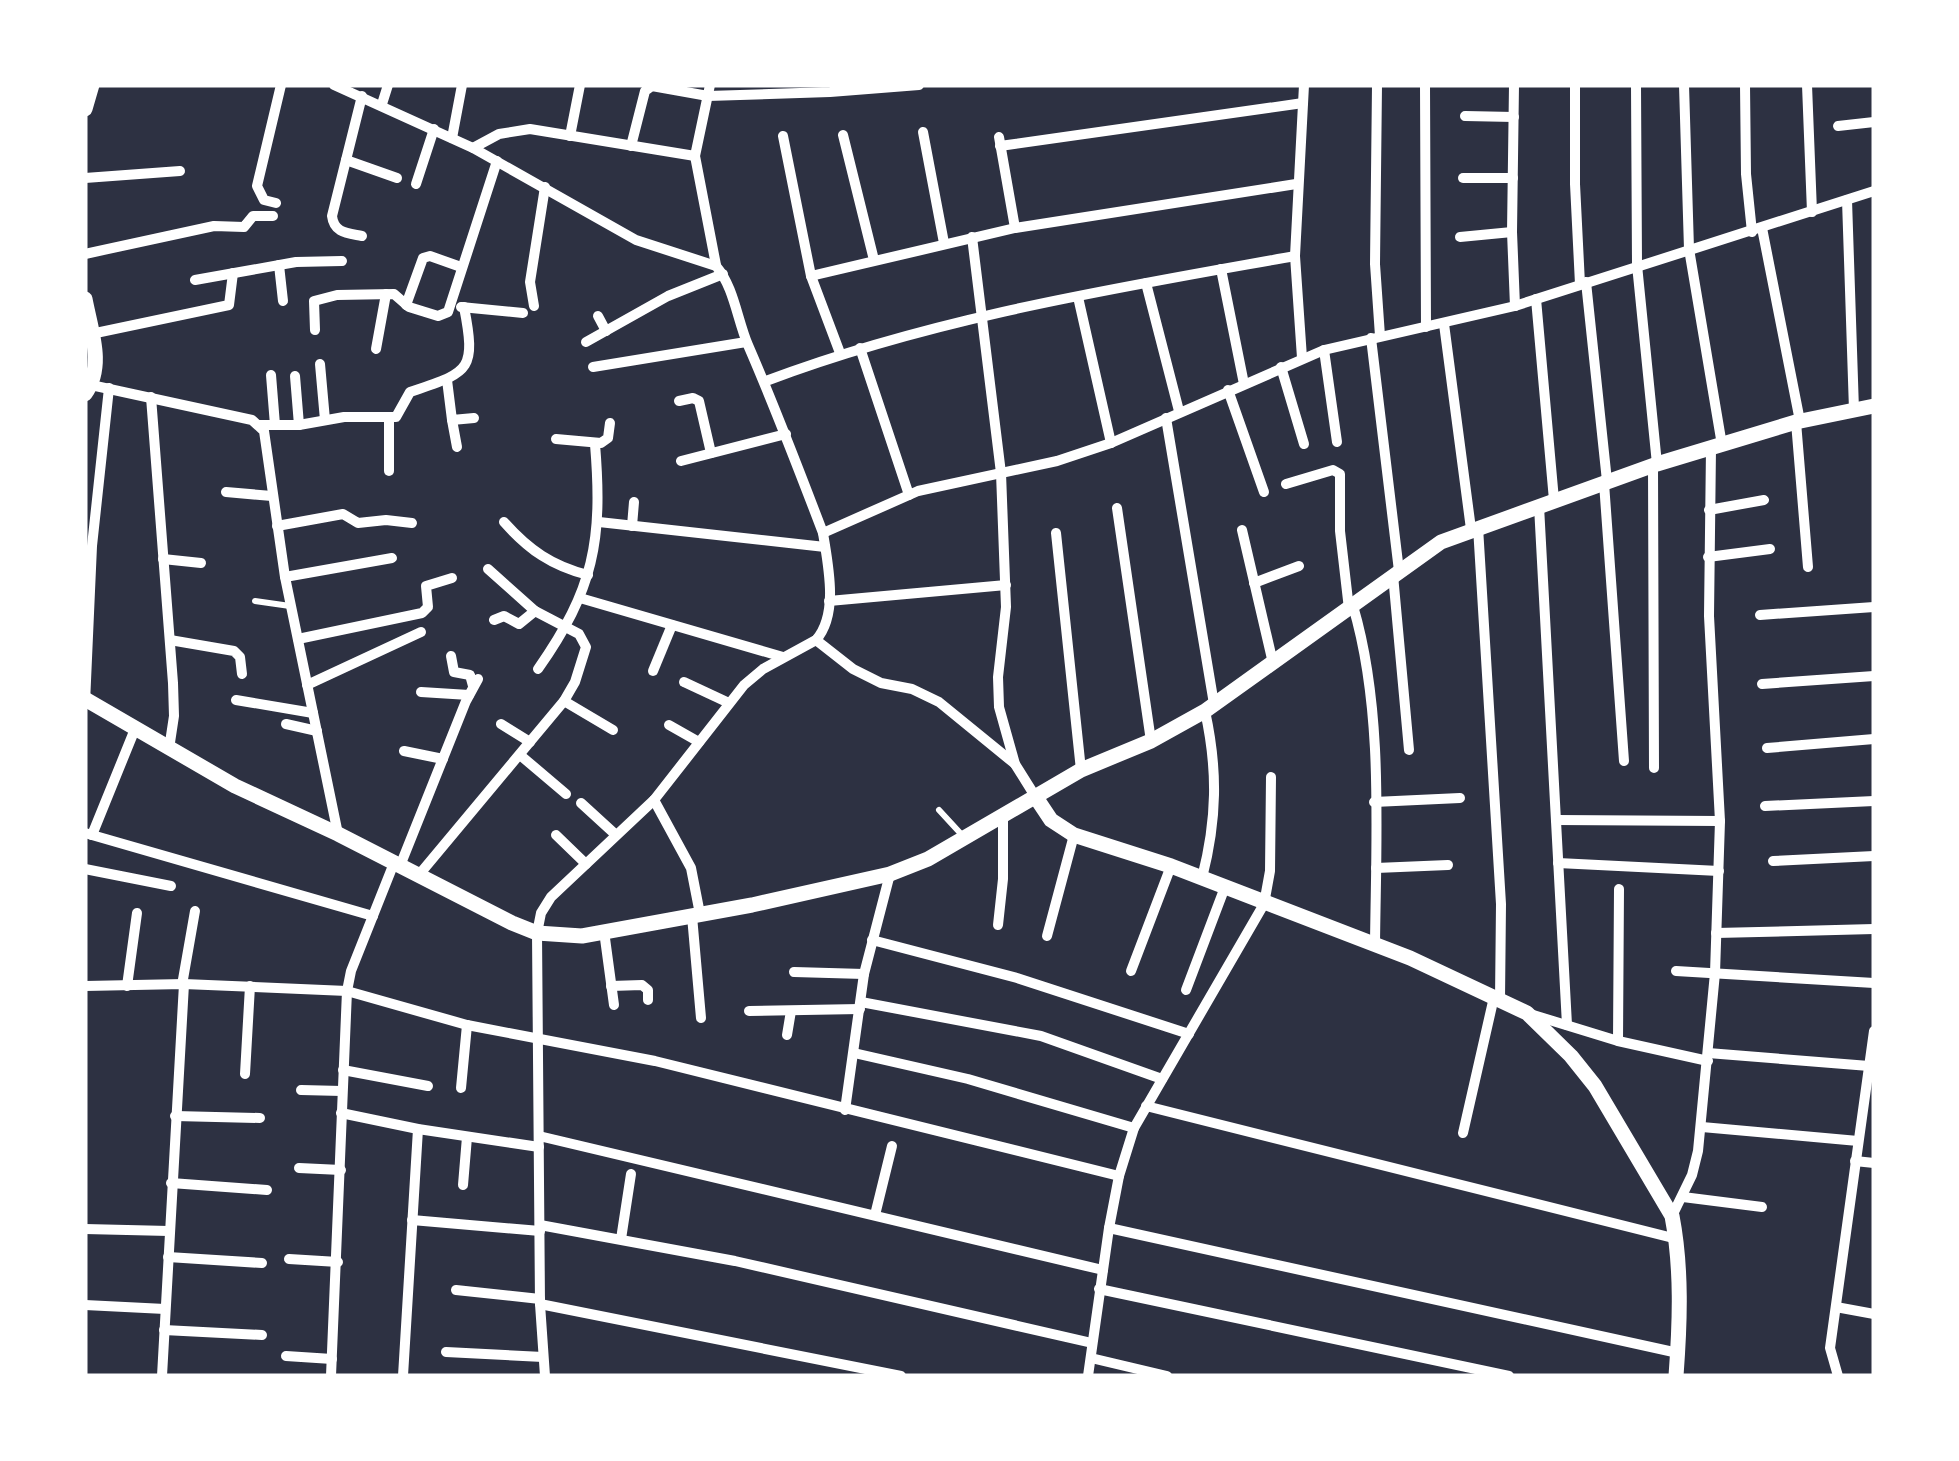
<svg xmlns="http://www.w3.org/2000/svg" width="1959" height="1461" font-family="'Sofia Sans Condensed',sans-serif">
  <rect width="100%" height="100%" fill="#2d3142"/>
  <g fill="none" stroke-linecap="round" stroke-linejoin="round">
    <g stroke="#fff" stroke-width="6">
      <path d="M255 601 290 606"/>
      <path d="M939 810 962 835"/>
    </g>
    <g stroke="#fff" stroke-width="10">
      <path d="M334 85 473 148 636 240 716 266C734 287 737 319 748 345 775 407 799 470 823 533 828 565 839 614 816 640L763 669 744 685 654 800 551 897 541 913 537 933 540 1304 545 1376"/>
      <path d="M710 85 695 156 716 265"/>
      <path d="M1377 85 1375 264 1380 336"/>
      <path d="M1425 85 1426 327"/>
      <path d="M1514 85 1512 232 1515 306"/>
      <path d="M1575 85V184L1580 284"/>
      <path d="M1636 85 1637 265 1657 464"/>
      <path d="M1684 85 1689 249 1722 445"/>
      <path d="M1745 85 1746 174 1752 232"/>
      <path d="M1807 85 1812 212"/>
      <path d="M362 96 332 216C334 233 347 233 362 236"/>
      <path d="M382 104 388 85"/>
      <path d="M1465 116 1514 117"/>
      <path d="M1838 126 1874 122"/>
      <path d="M923 132 944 243"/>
      <path d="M843 135 874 260"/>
      <path d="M570 136 580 85"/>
      <path d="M783 136 811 276 840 353"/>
      <path d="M999 137 1015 228"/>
      <path d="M452 138 462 85"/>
      <path d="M631 146 645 91 652 86 708 96 830 92 919 85"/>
      <path d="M1000 146 1303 103"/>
      <path d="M473 148 499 134 530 129 695 156"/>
      <path d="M346 160 397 178"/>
      <path d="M85 178 180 171"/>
      <path d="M1463 178H1513"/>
      <path d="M416 184 434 129"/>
      <path d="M1847 200 1854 410"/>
      <path d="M276 203 264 200 257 186 281 85"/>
      <path d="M1762 228 1800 421"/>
      <path d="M972 237 1001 473 1006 607 998 677 999 707 1015 764 1035 796"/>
      <path d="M1460 237 1512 232"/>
      <path d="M85 254 214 226 244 227 253 216H273"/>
      <path d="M279 265 283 301"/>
      <path d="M1221 269 1244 384"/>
      <path d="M811 276 1015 228 1296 184"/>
      <path d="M195 280 296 262 342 261"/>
      <path d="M1586 282 1607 481"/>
      <path d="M1146 283 1179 411"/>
      <path d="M1078 297 1111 443"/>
      <path d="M1536 299 1554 500"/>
      <path d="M406 305 423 258 430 256 461 267"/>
      <path d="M534 306 530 282 545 187"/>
      <path d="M461 307 523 313"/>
      <path d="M598 316 606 331"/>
      <path d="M1444 324 1471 529"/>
      <path d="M315 330 314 301 337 295 394 294 409 307 438 316 448 312 497 161"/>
      <path d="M91 334 229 305 233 273"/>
      <path d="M1371 338 1399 571"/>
      <path d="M586 342 668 296 723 274"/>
      <path d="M860 348 909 495"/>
      <path d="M376 349 386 294"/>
      <path d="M1324 350 1337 442"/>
      <path d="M1302 358 1295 256 1304 85"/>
      <path d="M320 364 325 420"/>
      <path d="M593 367 746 342"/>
      <path d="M1281 367 1304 444"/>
      <path d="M271 375 275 425"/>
      <path d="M295 376 299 425"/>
      <path d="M447 380 452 420 474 418"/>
      <path d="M766 381C935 317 1117 288 1295 256"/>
      <path d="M91 385 252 420 264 431 285 577 338 834"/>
      <path d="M1228 390 1264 492"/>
      <path d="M151 397 173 683 174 716 169 749"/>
      <path d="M679 401 693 398 699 401 711 453"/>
      <path d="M1166 418 1214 704"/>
      <path d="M389 419V471"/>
      <path d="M452 420 457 447"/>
      <path d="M1796 422 1808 567"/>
      <path d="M259 425H299L344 417H396L410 392C468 372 477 373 464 307"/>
      <path d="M556 439 601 443 608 438 610 423"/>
      <path d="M681 461 786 434"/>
      <path d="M1653 467 1654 768"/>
      <path d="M1604 483 1624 761"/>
      <path d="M1286 484 1333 470 1340 474V531L1349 609"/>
      <path d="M226 492 272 496"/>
      <path d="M1539 506 1567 1025"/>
      <path d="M1117 508 1151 741"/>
      <path d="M1709 510 1764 500"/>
      <path d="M504 522C529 550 552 566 588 575"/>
      <path d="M599 522 825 547"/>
      <path d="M277 526 343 514 358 523 386 520 412 523"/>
      <path d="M632 526 634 502"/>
      <path d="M1478 527 1501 904 1500 999"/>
      <path d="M1242 530 1273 663"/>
      <path d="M823 533 918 491 1057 461 1111 443 1324 350 1515 306 1874 191"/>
      <path d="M1056 533 1081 770"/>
      <path d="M1708 557 1770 549"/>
      <path d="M163 559 201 563"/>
      <path d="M1393 575 1409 750"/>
      <path d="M285 577 392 558"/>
      <path d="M1254 583 1299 566"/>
      <path d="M580 598 783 657"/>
      <path d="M829 601 1006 585"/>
      <path d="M1353 606C1384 710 1376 837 1375 945"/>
      <path d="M1760 615 1874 607"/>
      <path d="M494 620 504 616 519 624 535 611"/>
      <path d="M298 639 422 613 428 607 426 586 452 578"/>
      <path d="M170 640 234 651 240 657 242 674"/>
      <path d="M816 640 853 669 881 683 912 689 939 702 1015 764"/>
      <path d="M451 656 454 672 470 675 473 686"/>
      <path d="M538 669C594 589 603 541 595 444"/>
      <path d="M653 671 672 625"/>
      <path d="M684 682 729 703"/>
      <path d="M1762 684 1874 676"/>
      <path d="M307 685 421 632"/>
      <path d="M421 692 469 695"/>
      <path d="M236 700 313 713"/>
      <path d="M564 701 613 730"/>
      <path d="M85 703 92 546 109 388"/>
      <path d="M286 724 317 731"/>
      <path d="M501 724 530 742"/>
      <path d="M669 725 699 742"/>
      <path d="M1767 748 1874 739"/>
      <path d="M404 751 443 759"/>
      <path d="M520 755 566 794"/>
      <path d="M654 800 691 868 700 914"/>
      <path d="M1374 802 1460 798"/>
      <path d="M581 803 616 835"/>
      <path d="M1765 806 1874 801"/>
      <path d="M1556 820 1720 821"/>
      <path d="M85 833 373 916"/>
      <path d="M92 835 135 729"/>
      <path d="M556 835 586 864"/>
      <path d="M1773 861 1874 856"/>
      <path d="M1558 863 1719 871"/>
      <path d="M400 866 466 701 478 679"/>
      <path d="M1376 868 1448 865"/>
      <path d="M85 869 171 886"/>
      <path d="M418 876 564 701 575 682 586 647 579 634 535 611 488 569"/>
      <path d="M1202 878C1217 820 1218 770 1205 711"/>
      <path d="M692 916 701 1018"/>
      <path d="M998 925 1003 879V818"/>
      <path d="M604 931 614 1005"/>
      <path d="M1716 933 1874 929"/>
      <path d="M1047 936 1074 835"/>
      <path d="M872 940 1017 978 1189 1034"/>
      <path d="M1131 971 1171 866"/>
      <path d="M1676 971 1874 983"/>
      <path d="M794 972 864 974"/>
      <path d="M182 985 195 911"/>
      <path d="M85 986 184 984 347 991 467 1025 655 1061 1119 1176"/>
      <path d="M127 986 137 913"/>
      <path d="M611 986 642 985 648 990V1000"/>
      <path d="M1186 990 1225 887"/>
      <path d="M861 1002 1041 1036 1162 1079"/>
      <path d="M749 1011 860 1009"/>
      <path d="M1530 1014 1618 1041 1708 1061"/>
      <path d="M787 1035 791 1011"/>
      <path d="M1618 1041 1619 889"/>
      <path d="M854 1053 968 1079 1134 1128"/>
      <path d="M1708 1053 1869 1066"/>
      <path d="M343 1070 428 1086"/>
      <path d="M245 1074 250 986"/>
      <path d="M461 1088 467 1025"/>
      <path d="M301 1090 342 1091"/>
      <path d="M1146 1106 1677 1239"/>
      <path d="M845 1110 864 974 890 874"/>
      <path d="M341 1113 418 1129 539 1147"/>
      <path d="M175 1116 260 1118"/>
      <path d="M1702 1127 1858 1141"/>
      <path d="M1463 1133 1494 997"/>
      <path d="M539 1136 1103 1270"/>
      <path d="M1855 1161 1874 1163"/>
      <path d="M299 1168 341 1170"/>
      <path d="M171 1183 267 1190"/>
      <path d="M463 1185 467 1137"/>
      <path d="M1683 1197 1762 1207"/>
      <path d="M875 1215 892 1146"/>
      <path d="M1672 1216 1692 1175 1698 1151 1715 973 1720 821 1709 616 1711 448"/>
      <path d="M412 1220 540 1231"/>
      <path d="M540 1225 735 1261 1092 1343"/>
      <path d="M1109 1228 1678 1353"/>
      <path d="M85 1229 169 1231"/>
      <path d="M621 1239 631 1174"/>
      <path d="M168 1257 262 1263"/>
      <path d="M289 1259 338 1262"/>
      <path d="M1099 1289 1509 1376"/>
      <path d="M456 1290 540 1299"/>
      <path d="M540 1304 901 1376"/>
      <path d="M85 1305 165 1309"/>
      <path d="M1836 1307 1874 1314"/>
      <path d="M164 1330 262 1335"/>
      <path d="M446 1352 543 1357"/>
      <path d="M286 1356 332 1359"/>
      <path d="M1091 1358 1167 1376"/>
      <path d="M162 1376 184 984"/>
      <path d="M331 1376 347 991 351 971 394 863"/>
      <path d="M403 1376 418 1129"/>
      <path d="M1088 1376 1109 1228 1119 1176 1134 1128 1264 904 1270 871 1271 777"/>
      <path d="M1838 1376 1830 1348 1874 1031"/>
    </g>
    <g stroke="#fff" stroke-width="15">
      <path d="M85 109 92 85"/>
      <path d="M85 299C91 331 105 366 85 394"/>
      <path d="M85 699 235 786 338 834 512 923 537 933 582 936 752 905 890 874 928 859 1081 770 1151 741 1205 711 1441 542 1657 464 1796 422 1874 406"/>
      <path d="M1035 796 1051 820 1074 835 1171 866 1410 958 1527 1013 1571 1056 1595 1086 1672 1216C1682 1268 1680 1323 1676 1376"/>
    </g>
  </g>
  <rect width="1959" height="1461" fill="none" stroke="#ffffff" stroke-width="175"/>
</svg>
